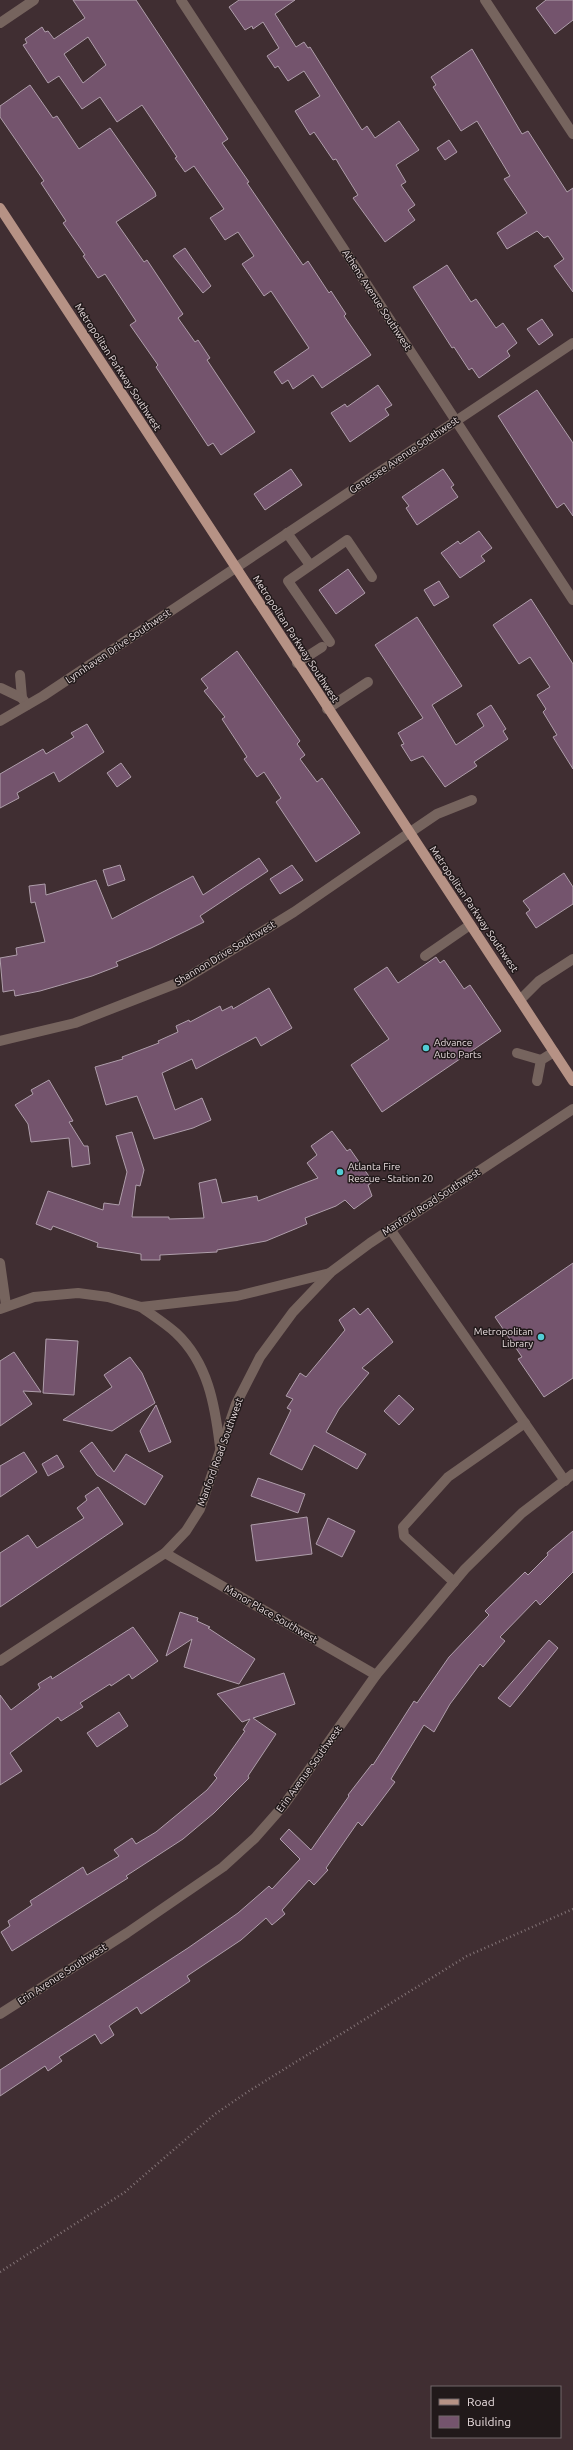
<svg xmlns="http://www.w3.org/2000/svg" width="573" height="2450" font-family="Ubuntu,sans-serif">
  <rect width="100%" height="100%" fill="#402e32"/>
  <g fill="#74546d" stroke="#af9eab" fill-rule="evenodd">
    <path d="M73 0H136L228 139 222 143 249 182 247 183 303 265 308 261 329 293 331 291 346 314 344 316 371 355 322 388 313 375 293 389 288 380 282 384 274 372 309 348 271 291 264 296 242 264 254 256 238 232 225 240 210 218 224 209 194 166 185 172 175 158 177 157 142 105 117 122 100 97 82 109 59 76 48 83 23 45 27 43 25 39 42 27 45 32 48 31 54 39 85 18ZM88 37 106 65 83 83 64 54Z"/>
    <path d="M239 0H295L275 14 296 47 304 42 308 48 310 47 362 130 367 126 375 138 399 121 419 150 396 165 406 182 401 185 415 205 408 210 415 220 385 242 353 198 358 195 340 166 336 159 333 160 314 132 310 135 295 111 320 96 304 71 288 81 278 66 275 68 267 56 279 48 263 22 253 29 252 26 245 30 229 7Z"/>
    <path d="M546 0H573V20L555 34 536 8Z"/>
    <path d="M472 49 522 134 528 131 567 192 573 188V292L554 266 564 259 548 236 544 238 537 231 507 249 497 233 527 213 504 179 510 176 477 121 461 131 433 87 436 85 431 77Z"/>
    <path d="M30 85 53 118 57 116 79 149 110 128 155 192 156 196 116 222 144 262 147 260 183 314 178 318 195 342 198 340 210 358 207 360 255 432 221 455 213 443 208 446 156 367 158 365 130 325 136 321 105 274 98 278 83 256 85 255 63 223 66 221 41 183 44 181 0 117V106Z"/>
    <path d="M449 140 457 152 445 160 437 148Z"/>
    <path d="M185 248 211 286 203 293 173 256Z"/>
    <path d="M447 265 471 302 476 299 496 328 503 323 517 343 507 351 510 356 479 378 472 368 469 370 454 347 452 348 413 287Z"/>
    <path d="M542 319 553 335 539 345 527 329Z"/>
    <path d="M378 385 392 405 385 409 389 415 350 442 331 413 345 404 347 407Z"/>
    <path d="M537 390 573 443V516L564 503 557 508 498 416Z"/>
    <path d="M291 469 302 485 265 510 254 494Z"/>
    <path d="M443 469 454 485 451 487 458 497 417 525 406 508 409 506 402 497Z"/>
    <path d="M479 531 492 548 481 556 485 561 460 578 441 553 458 541 460 544Z"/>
    <path d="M348 569 365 593 336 614 319 590Z"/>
    <path d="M439 581 449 597 434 606 424 590Z"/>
    <path d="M531 599 573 664V769L553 737 557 735 543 712 546 709 537 695 550 687 530 657 519 664 493 625Z"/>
    <path d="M417 617 462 686 432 705 456 745 484 726 477 714 491 705 506 729 503 731 508 739 474 762 477 766 445 787 423 756 411 761 401 745 404 744 398 733 423 718 375 645Z"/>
    <path d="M237 651 300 741 297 744 305 755 300 759 317 782 322 778 360 833 316 862 276 802 281 798 264 772 257 777 244 759 247 757 222 719 225 717 204 691 208 688 201 679Z"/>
    <path d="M87 724 104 752 59 782 54 772 17 793 19 798 0 808V774L43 749 46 754 74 737 71 733Z"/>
    <path d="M121 763 131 777 117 787 107 773Z"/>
    <path d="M259 858 268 871 200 916 204 922 186 931 151 948 116 962 118 966 92 976 40 991 15 996 14 990 3 992 0 958 17 955 16 948 45 942 35 902 31 903 29 886 45 884 46 895 96 880 112 919 193 876 203 895Z"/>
    <path d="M120 865 125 880 108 886 103 870Z"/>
    <path d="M292 865 303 880 280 894 270 879Z"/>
    <path d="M564 873 573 887V904L536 928 526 913 530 910 523 901Z"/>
    <path d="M436 957 440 963 444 960 464 989 470 985 501 1031 382 1112 351 1065 389 1039 354 989 387 967 398 983Z"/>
    <path d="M269 988 292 1028 261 1046 256 1037 196 1069 192 1059 162 1073 175 1110 202 1098 211 1120 193 1128 154 1139 137 1096 106 1105 95 1067 123 1059 122 1057 159 1043 158 1041 178 1032 176 1026 189 1020 190 1022 220 1006 222 1011 232 1006 233 1009Z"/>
    <path d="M49 1080 73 1121 69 1122 84 1146H88L90 1164 72 1167 69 1138 31 1142 28 1124 15 1105 33 1094 31 1090Z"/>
    <path d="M332 1131 347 1151 350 1149 373 1182 368 1185 372 1196 354 1209 345 1200 336 1206 305 1218 307 1224 266 1241 217 1250V1252L160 1255V1260H141V1254L97 1247 98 1243 53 1226 51 1230 36 1224 48 1191 103 1210 104 1203 119 1205 127 1172 116 1136 132 1132 144 1170 140 1186 136 1185 132 1217H169V1219L204 1218 199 1183 216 1179 222 1203 257 1196 258 1201 318 1178 307 1163 317 1155 311 1146Z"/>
    <path d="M573 1263V1378L544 1397 518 1359 522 1357 495 1317Z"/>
    <path d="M354 1308 360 1315 368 1308 393 1342 362 1368 369 1373 339 1409 326 1432 366 1454 357 1469 314 1445 302 1470 270 1454 291 1410 287 1408 293 1399 286 1396 300 1373 306 1377 345 1330 339 1320Z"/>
    <path d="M46 1339 78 1341 74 1395 43 1393Z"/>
    <path d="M14 1352 41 1392 23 1391 32 1404 0 1426V1361Z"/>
    <path d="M130 1357 142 1373 155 1403 112 1431 63 1420 112 1387 104 1375Z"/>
    <path d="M399 1395 414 1409 399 1425 384 1411Z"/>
    <path d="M156 1405 171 1442 149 1452 140 1431Z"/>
    <path d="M92 1442 114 1472 126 1454 163 1476 145 1505 97 1475 80 1451Z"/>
    <path d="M24 1452 37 1472 0 1497V1466Z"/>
    <path d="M57 1455 64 1467 48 1476 42 1464Z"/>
    <path d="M258 1478 305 1494 298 1513 251 1496Z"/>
    <path d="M98 1487 123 1524 0 1607V1553L28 1535 37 1548 84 1518 77 1508 87 1500 85 1496Z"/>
    <path d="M307 1517 312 1554 256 1561 251 1525Z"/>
    <path d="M328 1518 355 1531 342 1557 316 1544Z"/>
    <path d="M573 1531V1572L540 1605 536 1600 500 1637 505 1641 483 1667 480 1664 450 1704 434 1732 424 1725 391 1779 395 1782 362 1826 358 1822 326 1868 328 1870 314 1885 309 1880 282 1910 285 1914 272 1925 266 1918 241 1940 187 1976 190 1981 141 2014 137 2007 113 2023 109 2026 114 2035 101 2044 95 2034 59 2057 62 2061 48 2071 45 2066 0 2096V2070L188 1948 238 1913 269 1886 272 1889 300 1859 280 1839 289 1829 311 1850 349 1796 348 1795 372 1764 373 1765 414 1701 417 1703 449 1657 489 1615 485 1611 525 1572 528 1575 548 1555 547 1553Z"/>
    <path d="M180 1612 198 1618 197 1621 210 1627 208 1628 255 1659 239 1684 184 1667 192 1639 166 1656Z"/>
    <path d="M133 1627 158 1661 132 1679 129 1674 111 1686 110 1684 80 1703 83 1707 61 1721 58 1717 10 1753 22 1771 0 1785V1695L11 1710 40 1688 38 1684 51 1676 52 1679Z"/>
    <path d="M549 1640 558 1648 510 1707 498 1698Z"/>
    <path d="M284 1673 295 1704 253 1718 276 1734 248 1776 249 1778 214 1813 183 1839 126 1876 128 1878 12 1951 1 1932 10 1926 8 1921 32 1905 30 1901 83 1867 87 1875 119 1856 114 1850 132 1838 136 1844 156 1832 207 1790 217 1778 214 1775 245 1731 243 1730 250 1719 242 1722 217 1694Z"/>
    <path d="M119 1712 128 1726 97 1747 87 1733Z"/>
  </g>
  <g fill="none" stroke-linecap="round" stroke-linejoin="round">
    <path stroke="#837477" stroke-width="2.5" stroke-dasharray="1 3" stroke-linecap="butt" d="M0 2272 125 2192 215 2114 249 2091 467 1956 573 1909"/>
    <g stroke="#76645e" stroke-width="10">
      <path d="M287 533 310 565"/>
      <path d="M330 642 288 581 347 540 372 577"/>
      <path d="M297 663 322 647"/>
      <path d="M20 675 22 698 27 705"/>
      <path d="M1 688 22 698"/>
      <path d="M327 709 368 682"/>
      <path d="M409 833 437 814 472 800"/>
      <path d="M425 956 470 925"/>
      <path d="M520 1000 539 981 573 959"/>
      <path d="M517 1053 541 1060"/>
      <path d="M537 1081 541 1060 554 1052"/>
      <path d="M390 1229 565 1481"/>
      <path d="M454 1582 404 1536 403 1527 448 1477 525 1423"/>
    </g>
    <g stroke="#76645e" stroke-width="10">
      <path d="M181 0 573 600"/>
      <path d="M485 0 573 134"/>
      <path d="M0 23 34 0"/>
      <path d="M0 721 43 696 573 343"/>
      <path d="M0 1041 75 1023 180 982 294 912 409 833"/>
      <path d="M0 1263 6 1305"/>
      <path d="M141 1307C152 1315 165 1323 176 1333 208 1363 215 1405 220 1447"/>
      <path d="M0 1309 34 1297 78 1293 108 1297 141 1307 237 1296 330 1273"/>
      <path d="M165 1553 376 1675"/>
      <path d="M0 1661 165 1553 186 1531 200 1509 236 1404 260 1357 293 1312 331 1272 370 1243 573 1109"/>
      <path d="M0 2014 127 1933 223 1867 255 1838 284 1805 376 1675 465 1569 522 1513 573 1474"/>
    </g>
    <path stroke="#b69285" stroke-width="10" d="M0 208 573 1081"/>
  </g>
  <g fill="#52ccd5" stroke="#21191a" stroke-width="1.5">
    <circle cx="426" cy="1048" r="4"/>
    <circle cx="340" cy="1172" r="4"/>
    <circle cx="541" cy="1337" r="4"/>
  </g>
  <g text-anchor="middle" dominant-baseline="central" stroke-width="3" stroke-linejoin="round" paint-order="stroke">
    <g font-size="10" fill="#e9dddf" stroke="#21191a">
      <text transform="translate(377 300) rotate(57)">Athens Avenue Southwest</text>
      <text transform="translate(118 367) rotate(57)">Metropolitan Parkway Southwest</text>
      <text transform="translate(404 455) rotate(-34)">Genessee Avenue Southwest</text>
      <text transform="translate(296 639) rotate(57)">Metropolitan Parkway Southwest</text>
      <text transform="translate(118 646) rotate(-34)">Lynnhaven Drive Southwest</text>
      <text transform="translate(474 909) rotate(56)">Metropolitan Parkway Southwest</text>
      <text transform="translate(225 953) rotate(-31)">Shannon Drive Southwest</text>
      <text transform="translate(431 1202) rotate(-33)">Manford Road Southwest</text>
      <text transform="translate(220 1452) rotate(-70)">Manford Road Southwest</text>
      <text transform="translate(271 1614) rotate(30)">Manor Place Southwest</text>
      <text transform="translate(309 1769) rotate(-54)">Erin Avenue Southwest</text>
      <text transform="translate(62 1974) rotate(-33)">Erin Avenue Southwest</text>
    </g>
    <g font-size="10" fill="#e9dddf" stroke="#21191a" text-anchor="start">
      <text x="434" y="1042">Advance<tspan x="434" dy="12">Auto Parts</tspan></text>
      <text x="348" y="1166">Atlanta Fire<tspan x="348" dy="12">Rescue - Station 20</tspan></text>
      <text x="533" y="1331" text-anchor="end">Metropolitan<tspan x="533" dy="12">Library</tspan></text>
    </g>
  </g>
  <rect x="431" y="2386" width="130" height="52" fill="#21191a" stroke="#716769"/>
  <rect x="439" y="2399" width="20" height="6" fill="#b69285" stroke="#716769"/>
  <text x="467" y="2406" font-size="12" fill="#e9dddf">Road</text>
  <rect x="439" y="2416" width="20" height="12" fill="#74546d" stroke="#716769"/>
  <text x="467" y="2426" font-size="12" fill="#e9dddf">Building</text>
</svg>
